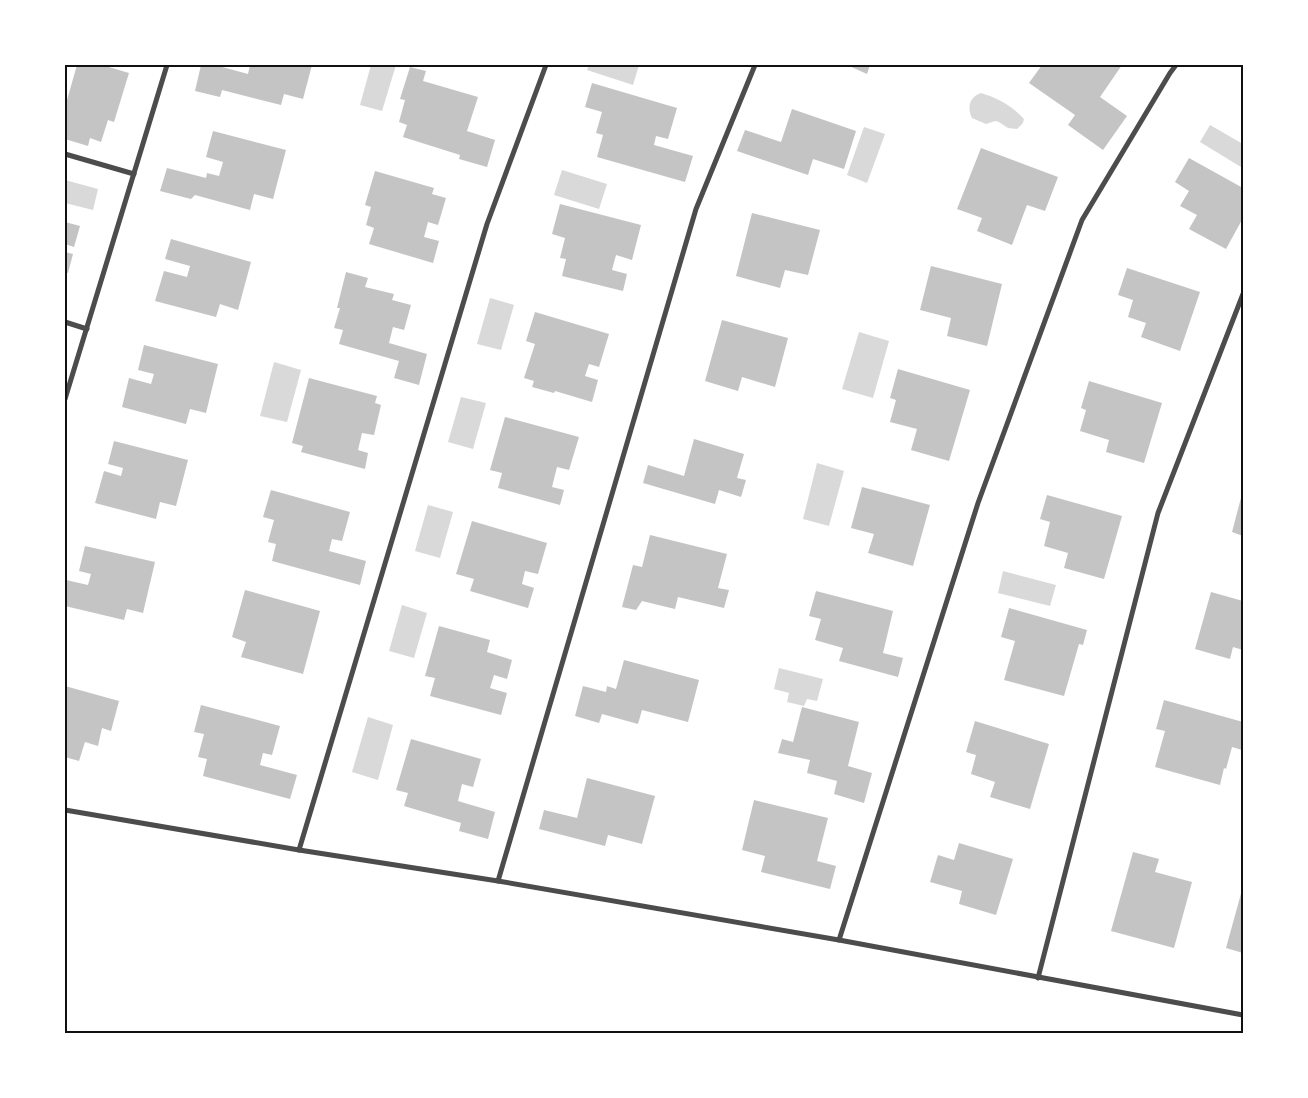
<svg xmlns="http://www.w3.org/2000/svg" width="1308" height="1098" font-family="'Noto Serif',serif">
  <rect width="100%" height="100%" fill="#fff"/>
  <g fill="#d9d9d9">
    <path d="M371 65H396L382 111 360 105Z"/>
    <path d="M589 65H639L633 85 587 70Z"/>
    <path d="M981 93C998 98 1012 106 1024 119L1023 123 1017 129 1008 128 999 122 995 121 986 124 972 118C967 108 969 97 981 93Z"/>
    <path d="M1210 125 1243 144V163L1241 167 1200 142Z"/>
    <path d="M864 127 885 134 867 183 847 175Z"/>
    <path d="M562 170 607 184 599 209 554 195Z"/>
    <path d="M65 180 98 189 93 210 65 203Z"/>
    <path d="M490 298 514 305 501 350 477 344Z"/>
    <path d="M859 332 889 341 873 398 842 389Z"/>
    <path d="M274 362 301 370 287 422 260 416Z"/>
    <path d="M461 397 486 403 473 449 448 442Z"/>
    <path d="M817 463 844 471 829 526 803 519Z"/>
    <path d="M428 505 453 512 440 558 415 551Z"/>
    <path d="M1003 571 1056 585 1050 606 998 593Z"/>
    <path d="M402 605 427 613 414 658 389 651Z"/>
    <path d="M779 668 823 679 817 701 807 699 804 706 787 702 789 693 774 689Z"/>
    <path d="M368 717 393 725 378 780 352 772Z"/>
  </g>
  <g fill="#c4c4c4">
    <path d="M77 65H102L129 73 114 122 108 120 101 142 90 138 88 146 65 139V107Z"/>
    <path d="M201 65H215L248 74 250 65H312L303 99 284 94 281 105 222 90 220 97 195 91Z"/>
    <path d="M847 65H870L867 74Z"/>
    <path d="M1042 65H1122L1100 97 1127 116 1103 150 1068 125 1075 115 1029 83Z"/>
    <path d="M410 67 426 71 423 81 478 97 467 131 495 140 487 167 459 159 460 155 403 137 407 125 399 122 405 100 400 99Z"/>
    <path d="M592 83 677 108 668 139 656 136 654 145 693 156 685 182 597 157 603 135 596 133 602 112 585 107Z"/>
    <path d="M792 109 856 131 844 169 813 159 808 175 737 151 745 130 781 142Z"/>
    <path d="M213 131 286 150 273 199 254 194 250 210 195 195 191 199 160 191 167 168 206 178 207 173 219 176 223 162 206 157Z"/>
    <path d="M981 148 1058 177 1045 211 1027 205 1012 245 977 231 982 218 957 209Z"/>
    <path d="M1189 158 1243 188V218L1226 249 1189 229 1197 215 1180 206 1189 191 1175 182Z"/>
    <path d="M375 171 434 188 432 194 446 198 438 225 428 222 424 237 439 241 433 263 369 244 374 228 366 225 371 207 365 205Z"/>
    <path d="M560 204 641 225 632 260 616 255 612 270 627 274 623 291 562 276 566 259 560 258 565 238 552 234Z"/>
    <path d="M752 213 820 230 808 275 785 270 780 288 736 276Z"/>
    <path d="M65 222 80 226 74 247 65 244Z"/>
    <path d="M171 239 251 262 238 310 220 304 216 317 155 301 164 271 187 277 190 266 165 259Z"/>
    <path d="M65 252 73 254 68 273 65 272Z"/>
    <path d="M931 266 1002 284 987 346 947 336 951 318 920 310Z"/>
    <path d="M1127 268 1200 292 1180 351 1141 337 1146 323 1128 317 1133 300 1118 295Z"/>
    <path d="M346 272 368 278 365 287 394 294 392 300 411 305 404 330 393 327 389 343 427 354 419 385 394 378 399 361 339 344 343 330 334 328 340 308H337Z"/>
    <path d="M535 312 609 334 599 367 589 364 585 376 598 380 592 402 555 391 554 393 532 387 534 381 524 378 535 344 526 341Z"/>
    <path d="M722 320 788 338 775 387 742 377 738 391 705 381Z"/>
    <path d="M144 345 218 364 206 413 190 409 186 424 122 407 129 378 151 384 154 374 138 370Z"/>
    <path d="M898 369 970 390 949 461 911 450 917 429 890 422 896 400 890 398Z"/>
    <path d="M309 378 377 396 375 403 381 405 374 435 362 433 358 450 368 453 365 469 301 452 303 446 292 443Z"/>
    <path d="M1089 381 1162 403 1144 463 1106 452 1109 440 1080 431 1086 410 1081 408Z"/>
    <path d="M505 417 579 437 569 470 557 467 552 487 564 490 560 505 498 488 502 473 490 470Z"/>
    <path d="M694 439 744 454 737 478 746 480 741 497 719 490 715 504 643 483 648 465 684 476Z"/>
    <path d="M114 441 188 460 176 506 160 502 156 519 95 503 104 471 121 476 123 468 108 464Z"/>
    <path d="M862 487 930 505 913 566 868 553 874 534 851 528Z"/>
    <path d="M271 490 350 512 342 541 332 539 329 551 366 561 360 585 272 561 276 544 268 542 274 520 263 517Z"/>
    <path d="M1242 494H1243V536L1232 532Z"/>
    <path d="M1047 495 1122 516 1104 579 1064 568 1068 553 1044 546 1050 522 1040 519Z"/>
    <path d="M472 521 547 543 538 574 525 571 522 584 534 588 528 608 470 591 474 579 456 574Z"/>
    <path d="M650 535 727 554 718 588 729 590 724 608 678 597 675 609 642 601 636 610 622 607 633 565 642 567Z"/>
    <path d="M85 546 155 562 143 613 127 609 124 620 65 606 66 580 88 585 91 574 79 571Z"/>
    <path d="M245 590 320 611 303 674 241 657 246 642 232 637Z"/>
    <path d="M816 591 893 611 883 653 903 658 898 677 839 661 843 648 815 640 821 619 809 616Z"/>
    <path d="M1211 592 1243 601V650L1233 647 1230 659 1195 649Z"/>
    <path d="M1009 608 1087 630 1083 645 1079 644 1064 696 1004 680 1015 641 1001 637Z"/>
    <path d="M439 626 490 640 487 652 512 660 507 679 494 675 490 688 507 693 501 715 430 696 435 678 425 676Z"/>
    <path d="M624 660 699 680 688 722 642 710 638 724 602 714 599 723 575 716 583 686 606 692 607 686 616 689Z"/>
    <path d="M65 686 119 701 111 731 102 728 98 746 85 742 79 761 65 757Z"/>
    <path d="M1164 700 1243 722 1242 750 1232 747 1226 769 1224 768 1220 785 1155 767 1165 731 1156 729Z"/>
    <path d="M201 705 280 726 272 755 263 753 260 765 297 775 290 799 203 776 207 759 198 757 204 734 194 732Z"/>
    <path d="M802 707 859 722 848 766 872 773 864 803 834 794 837 781 807 773 810 760 778 753 782 739 793 742Z"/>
    <path d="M975 721 1049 744 1030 809 990 797 995 782 971 774 976 755 966 752Z"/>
    <path d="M411 739 481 759 473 787 462 784 458 801 495 812 488 839 459 831 461 823 404 806 408 793 396 790Z"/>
    <path d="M587 778 655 796 642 844 608 835 605 846 539 829 544 810 577 818Z"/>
    <path d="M754 800 828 818 817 861 836 866 830 889 761 872 765 856 742 850Z"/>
    <path d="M959 843 1013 859 996 915 959 904 962 891 930 882 938 855 954 860Z"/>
    <path d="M1133 852 1159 859 1155 872 1192 882 1174 948 1111 931Z"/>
    <path d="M1242 890H1243V953L1226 948Z"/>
  </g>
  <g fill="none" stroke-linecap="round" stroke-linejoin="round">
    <g stroke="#4c4c4c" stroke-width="5">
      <path d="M65 154 134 174"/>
      <path d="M65 322 87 329"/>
      <path d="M65 399 167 65"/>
      <path d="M65 810 299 850 498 881 839 940 1243 1015"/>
      <path d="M299 850 487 224 546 65"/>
      <path d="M498 881 696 209 755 65"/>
      <path d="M839 940 978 503 1082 220 1170 73 1176 65"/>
      <path d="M1038 978 1158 513 1243 294"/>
    </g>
  </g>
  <rect width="1308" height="1098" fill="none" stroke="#ffffff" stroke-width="132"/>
  <rect x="66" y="66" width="1176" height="966" fill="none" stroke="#111" stroke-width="2"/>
</svg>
